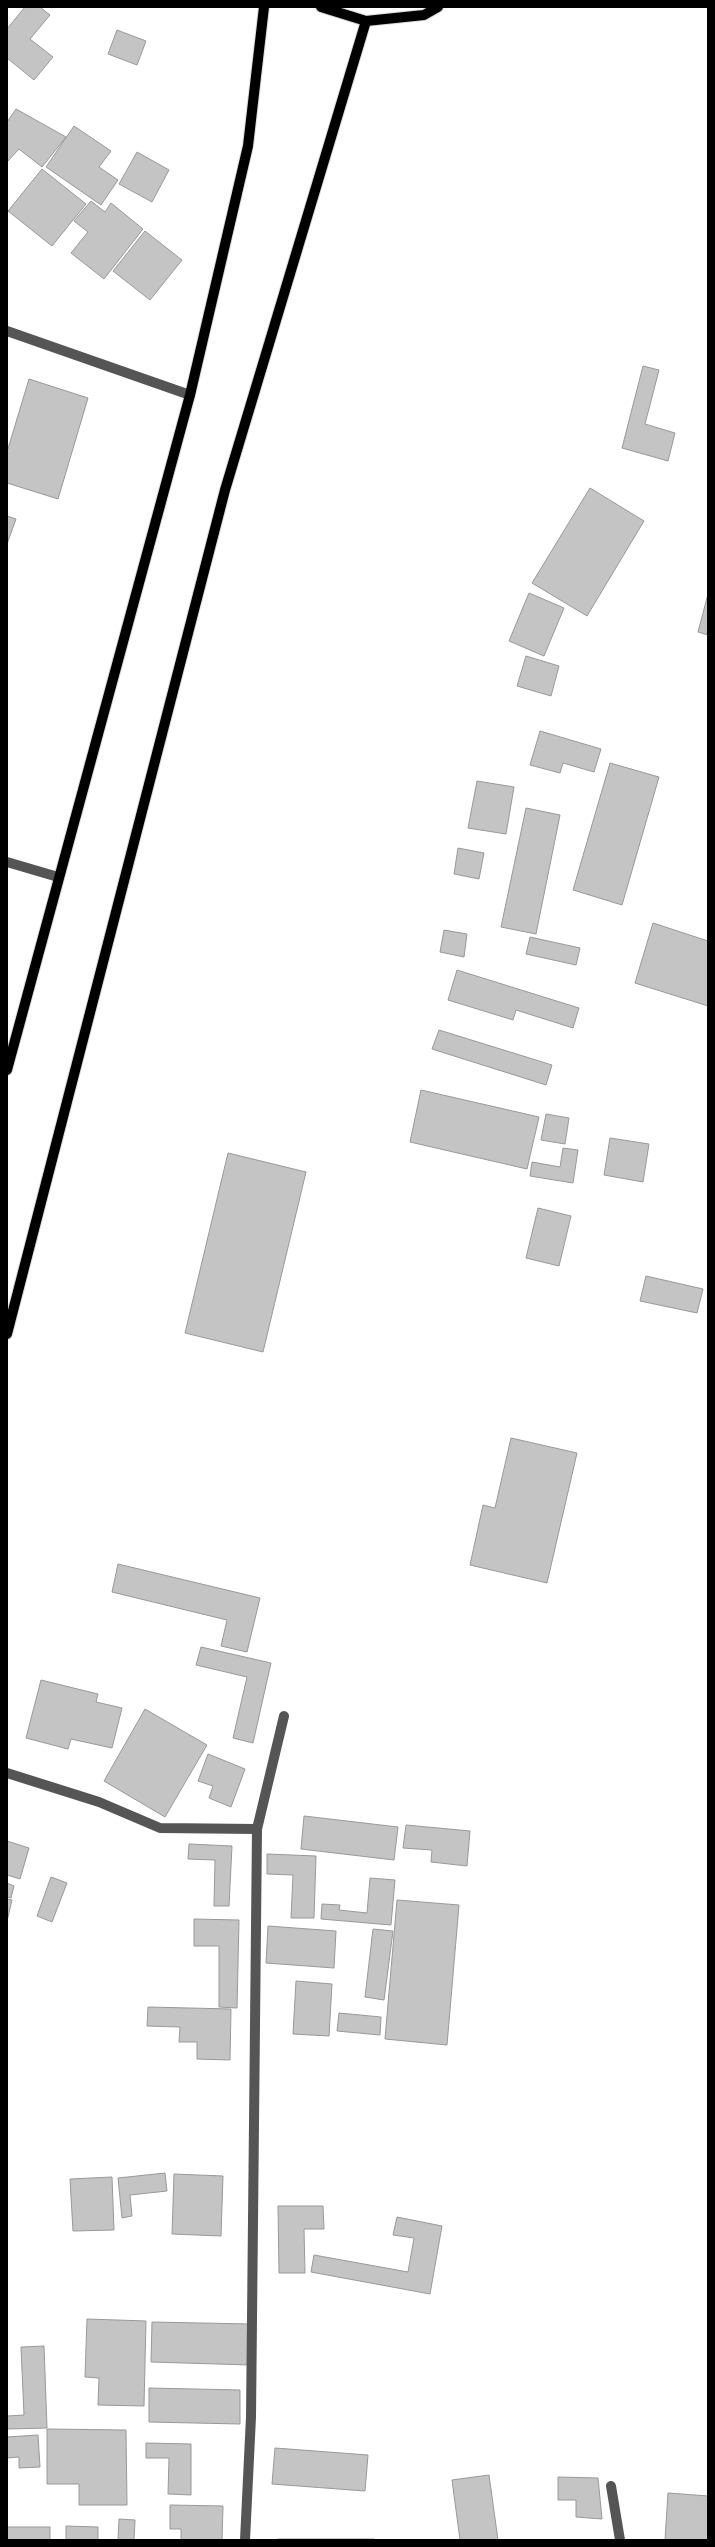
<svg xmlns="http://www.w3.org/2000/svg" width="715" height="2547" font-family="Raleway,sans-serif">
  <rect width="100%" height="100%" fill="#fff"/>
  <g fill="#c4c4c4" stroke="#999">
    <path d="M25 7H40L50 15 30 39 53 57 34 80 7 58V29Z"/>
    <path d="M117 30 146 41 137 65 108 54Z"/>
    <path d="M16 109 66 137 42 167 19 149 7 162V122Z"/>
    <path d="M74 126 111 151 99 167 118 180 101 205 46 167Z"/>
    <path d="M137 152 169 170 152 202 119 184Z"/>
    <path d="M42 169 86 204 52 246 8 211Z"/>
    <path d="M91 201 105 212 111 203 143 229 104 279 71 253 88 232 74 221Z"/>
    <path d="M145 231 182 260 150 300 113 271Z"/>
    <path d="M643 366 659 370 645 424 675 433 668 461 622 448Z"/>
    <path d="M29 379 88 398 58 499 7 483V452Z"/>
    <path d="M590 488 644 521 587 616 532 583Z"/>
    <path d="M7 516 16 519 7 544Z"/>
    <path d="M529 593 564 608 544 656 509 641Z"/>
    <path d="M708 594V635L698 632Z"/>
    <path d="M526 656 559 666 551 696 517 686Z"/>
    <path d="M540 731 601 749 594 772 563 763 560 773 530 765Z"/>
    <path d="M610 763 659 777 622 905 573 890Z"/>
    <path d="M477 781 514 787 506 834 468 828Z"/>
    <path d="M526 808 560 815 536 934 501 927Z"/>
    <path d="M458 848 484 853 479 879 454 874Z"/>
    <path d="M653 923 708 941V1006L635 983Z"/>
    <path d="M444 930 467 934 464 957 440 952Z"/>
    <path d="M530 937 580 948 576 965 526 954Z"/>
    <path d="M457 970 579 1008 573 1028 516 1010 513 1020 448 1000Z"/>
    <path d="M439 1030 552 1065 546 1085 432 1049Z"/>
    <path d="M421 1090 539 1117 527 1169 410 1142Z"/>
    <path d="M546 1114 569 1118 565 1144 541 1140Z"/>
    <path d="M610 1138 649 1144 643 1182 604 1175Z"/>
    <path d="M563 1148 578 1150 573 1183 530 1176 532 1162 560 1167Z"/>
    <path d="M228 1153 306 1172 263 1352 185 1333Z"/>
    <path d="M538 1208 571 1216 559 1266 526 1258Z"/>
    <path d="M646 1276 703 1289 697 1313 640 1301Z"/>
    <path d="M511 1438 577 1453 547 1583 470 1565 483 1505 495 1508Z"/>
    <path d="M118 1564 260 1598 247 1652 221 1646 227 1620 112 1592Z"/>
    <path d="M201 1647 271 1663 253 1743 233 1738 247 1677 196 1665Z"/>
    <path d="M41 1680 98 1694 96 1702 122 1708 112 1748 71 1739 68 1749 26 1738Z"/>
    <path d="M145 1709 207 1745 165 1817 104 1781Z"/>
    <path d="M208 1754 245 1769 231 1807 209 1798 213 1786 198 1781Z"/>
    <path d="M304 1816 398 1827 394 1860 301 1849Z"/>
    <path d="M406 1825 470 1831 467 1866 431 1862 432 1850 403 1848Z"/>
    <path d="M7 1841 29 1848 20 1879 7 1875Z"/>
    <path d="M189 1844 232 1846 229 1906H214L215 1860 188 1859Z"/>
    <path d="M267 1854 316 1856 314 1918H291L293 1875 267 1874Z"/>
    <path d="M51 1877 67 1883 52 1922 37 1916Z"/>
    <path d="M370 1878 395 1880 391 1925 321 1919 322 1904 340 1905 339 1910 367 1913Z"/>
    <path d="M7 1883 14 1886 11 1898 7 1897Z"/>
    <path d="M7 1899 12 1900 7 1921Z"/>
    <path d="M397 1900 459 1905 447 2045 385 2039Z"/>
    <path d="M194 1919 239 1920 237 2008 219 2007V1946H194Z"/>
    <path d="M268 1926 336 1931 334 1968 266 1963Z"/>
    <path d="M373 1929 393 1931 384 2000 365 1997Z"/>
    <path d="M296 1981 332 1984 329 2036 293 2034Z"/>
    <path d="M148 2007 231 2009 230 2060 197 2059V2042H179L180 2027 147 2026Z"/>
    <path d="M339 2013 381 2017 380 2035 337 2031Z"/>
    <path d="M165 2173 167 2191 130 2195 132 2216 122 2218 118 2178Z"/>
    <path d="M174 2174 223 2176 221 2236 172 2234Z"/>
    <path d="M112 2177 114 2230 73 2231 70 2179Z"/>
    <path d="M278 2206H323L324 2229H304L305 2273H279Z"/>
    <path d="M397 2217 442 2226 430 2294 311 2272 314 2255 408 2272 414 2238 393 2235Z"/>
    <path d="M87 2319 146 2321 144 2406 98 2405 99 2378 85 2377Z"/>
    <path d="M152 2322 250 2324V2365L151 2362Z"/>
    <path d="M44 2346 47 2428 7 2429V2416L24 2415 21 2347Z"/>
    <path d="M149 2388 240 2390V2424L149 2422Z"/>
    <path d="M47 2429 126 2430 127 2505H79V2484H47Z"/>
    <path d="M38 2435 40 2467 19 2468V2457L7 2458V2437Z"/>
    <path d="M146 2443 191 2444V2495L168 2494 169 2458H146Z"/>
    <path d="M275 2448 368 2455 365 2491 272 2484Z"/>
    <path d="M489 2475 498 2540H460L452 2480Z"/>
    <path d="M558 2477 598 2478 602 2519 576 2517V2500H558Z"/>
    <path d="M668 2493 708 2496V2540H665Z"/>
    <path d="M170 2505 223 2506 222 2540H181V2529H170Z"/>
    <path d="M119 2519 135 2520 134 2540H118Z"/>
    <path d="M66 2526 98 2527V2540H66Z"/>
    <rect x="7" y="2527" width="43" height="13"/>
    <rect x="278" y="2539" width="96" height="1"/>
  </g>
  <g fill="none" stroke-linecap="round" stroke-linejoin="round">
    <g stroke="#dbdbdb" stroke-width="12">
      <g id="major">
        <path d="M321 7 366 21 424 15 438 7"/>
        <path d="M7 1070 190 395 248 146 264 7"/>
        <path d="M7 1334 225 490 366 21"/>
      </g>
    </g>
    <g stroke="#555" stroke-width="10">
      <path d="M7 331 190 395"/>
      <path d="M7 862 58 877"/>
      <path d="M7 1773 99 1802 160 1828 257 1829"/>
      <path d="M611 2486 620 2540"/>
      <path d="M245 2540 251 2417 257 1829 284 1716"/>
    </g>
    <use href="#major" stroke="#000" stroke-width="10"/>
  </g>
  <rect width="715" height="2547" fill="none" stroke="#000000" stroke-width="16"/>
</svg>
